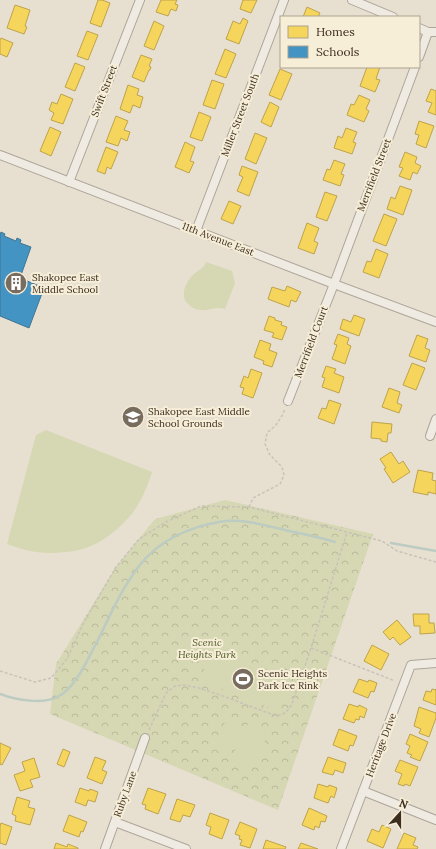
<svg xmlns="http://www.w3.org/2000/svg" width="436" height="849" font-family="Lora,serif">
  <defs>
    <pattern id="park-crowns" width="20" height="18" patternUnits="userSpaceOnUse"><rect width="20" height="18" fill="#d6d7b3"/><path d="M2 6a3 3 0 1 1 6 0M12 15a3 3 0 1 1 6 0" fill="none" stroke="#b9b99a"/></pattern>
  </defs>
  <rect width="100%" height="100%" fill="#e7e0d1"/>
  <path fill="url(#park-crowns)" d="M225 500 373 534 278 810 50 714 56 664 116 567 155 519Z"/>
  <g fill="#d6d7b3">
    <path d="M206 262 232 271 235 283 225 309C225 309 219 308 219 308 212 308 208 311 201 310 195 310 191 307 187 303 180 295 186 281 193 275 198 270 204 269 206 262Z"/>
    <path d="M46 430 152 472C148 485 143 497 136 508 126 523 108 539 91 546 80 551 62 553 49 553 34 553 21 549 7 544L36 435Z"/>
    <path d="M219 650 282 676 285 684 277 704 270 708 205 682 202 674 211 653Z"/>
    <path d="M225 722 241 728 230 756 214 749Z"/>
    <path d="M246 724 268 734 253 768 231 760Z"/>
  </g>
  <g fill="#f6d55c" stroke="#bea34a">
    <path d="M98 0H102L110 3 101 27 90 23Z"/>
    <path d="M161 0H177L175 4 178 5 176 11 171 9 168 16 156 12Z"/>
    <path d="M243 0H257L251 13 240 9Z"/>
    <path d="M15 5 30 10 25 26 27 27 24 34 7 28Z"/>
    <path d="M307 7 320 13 318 17H303Z"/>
    <path d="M243 18 248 21 239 44 226 39 233 21 240 24Z"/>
    <path d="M154 21 164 26 154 50 144 46Z"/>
    <path d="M87 31 98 35 88 60 77 56Z"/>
    <path d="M1 38 13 43 7 57 0 54V40Z"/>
    <path d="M225 49 236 54 226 78 215 74Z"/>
    <path d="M141 55 152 59 149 66 151 67 150 70H149L144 82 132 77Z"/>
    <path d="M75 63 85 67 75 91 65 87Z"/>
    <path d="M367 67H380L376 79 380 80 375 92 360 86Z"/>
    <path d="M280 69 292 74 281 100 269 95Z"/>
    <path d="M212 80 224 84 215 109 203 105Z"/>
    <path d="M128 85 139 89 137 95 143 97 140 108 133 105 130 113 120 109Z"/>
    <path d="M431 89 436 91V115L428 112 432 103 426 101Z"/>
    <path d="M61 94 73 99 63 124 51 120 54 113 49 110 52 102 57 104Z"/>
    <path d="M359 95 370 100 366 109 369 111 364 122 347 115 351 104 354 105Z"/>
    <path d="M270 102 279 107 271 127 261 122Z"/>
    <path d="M199 112 211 117 202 141 190 137Z"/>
    <path d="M116 116 128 121 124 130 130 132 127 141 121 138 118 146 106 142Z"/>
    <path d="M419 121 434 126 426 148 416 144 419 135 415 134Z"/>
    <path d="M50 127 61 132 51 156 40 151Z"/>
    <path d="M346 128 357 132 353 142 356 143 352 154 334 148 338 136 342 138Z"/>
    <path d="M255 133 267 138 256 164 245 159Z"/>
    <path d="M185 142 195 147 190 161 194 162 189 173 175 167Z"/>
    <path d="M106 147 118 152 111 169 107 167 105 174 97 171Z"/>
    <path d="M405 152 417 157 415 163 421 166 417 174 413 172 410 180 399 176 403 168 399 167Z"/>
    <path d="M334 160 345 164 341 174 344 175 340 186 323 180 327 169 330 170Z"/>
    <path d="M242 166 258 172 249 196 237 191 243 177 239 175Z"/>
    <path d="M400 186 412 190 403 215 387 209 391 197 395 199Z"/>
    <path d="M325 192 337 196 327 221 316 217Z"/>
    <path d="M229 201 241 206 233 224 221 219Z"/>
    <path d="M384 214 397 219 386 246 373 241Z"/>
    <path d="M307 223 319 228 314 241 318 243 314 254 298 248Z"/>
    <path d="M376 249 388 254 379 278 363 272 367 261 371 262Z"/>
    <path d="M287 286 301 292 296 302 291 300 289 307 268 299 272 287 285 291Z"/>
    <path d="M354 315 365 319 359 336 340 329 343 319 351 322Z"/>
    <path d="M269 316 275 318V320L282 322 281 325 287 327 282 340 272 337 274 333 264 330Z"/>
    <path d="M338 334 349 338 347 344 351 346 345 364 332 359 337 345 334 344Z"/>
    <path d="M417 335 428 339 425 348 430 350 426 362 409 356Z"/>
    <path d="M260 340 271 344 269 350 277 353 272 367 263 364 264 361 254 357Z"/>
    <path d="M412 363 425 368 416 390 403 385Z"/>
    <path d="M326 366 336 369 334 373 344 377 339 393 322 387 325 378 322 377Z"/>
    <path d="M251 369 262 373 253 398 242 394 244 388 240 387 244 376 248 378Z"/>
    <path d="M389 388 400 392 397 403 402 405 399 413 382 407Z"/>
    <path d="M329 400 341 404 334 424 318 418 322 408 326 409Z"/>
    <path d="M372 422 392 424 391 433H388L387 442 381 441V439L371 438Z"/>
    <path d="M391 452 399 464 403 461 410 472 393 483 384 469 386 468 380 459Z"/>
    <path d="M418 470 433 473 432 480 436 481V494L428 492V495L413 492Z"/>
    <path d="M413 614H429V623H434L435 633 420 634V626H414Z"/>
    <path d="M397 620 411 637 400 645 393 637 390 640 383 632Z"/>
    <path d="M372 645 389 654 381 670 364 661Z"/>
    <path d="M359 679 368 682 369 680 377 683 374 692 371 691 368 698 353 692Z"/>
    <path d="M432 689 436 690V689V705L423 700 426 691 431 692Z"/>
    <path d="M349 704 358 707 359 705 367 709 364 718 360 716 359 720 356 719 354 723 343 719Z"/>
    <path d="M419 707 436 713V718L429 737 419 733 421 729 414 726Z"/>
    <path d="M339 729 357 736 353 746 350 745 348 751 333 745Z"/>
    <path d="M410 734 428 742 420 761 410 757 412 755 407 753 410 746 406 744Z"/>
    <path d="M0 743 11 748 2 765 0 764Z"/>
    <path d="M63 749 70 752 64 767 57 764Z"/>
    <path d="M95 757 106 761 102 770 107 772 102 784 87 778Z"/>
    <path d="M328 757 346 763 343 773 335 770 333 775 322 772Z"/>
    <path d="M34 758 40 777 30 780 33 787 20 791 14 775 25 771 22 762Z"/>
    <path d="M400 760 418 767 410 786 405 784 404 786 398 784 402 774 395 771Z"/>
    <path d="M318 784 328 787 329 785 337 788 334 798 331 796 328 803 314 798Z"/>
    <path d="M80 788 89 791 90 789 98 792 95 802 88 800 86 806 75 802Z"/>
    <path d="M148 788 166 794 158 814 145 809 146 805 142 804Z"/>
    <path d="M17 797 30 801 28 807 35 809 30 825 15 821 16 816 12 814Z"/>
    <path d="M177 799 195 805 190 817 183 815 180 822 170 819Z"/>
    <path d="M309 808 327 816 325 822 321 821 319 828 315 826 314 830 302 825Z"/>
    <path d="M210 813 229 820 222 839 209 834 211 827 206 825Z"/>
    <path d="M69 815 87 822 83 832 81 831 79 837 63 831Z"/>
    <path d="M240 822 257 829 250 848 240 845 242 840 239 839 240 836 235 834Z"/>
    <path d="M1 823 12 827 6 845 0 843V826Z"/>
    <path d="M382 825 391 829 383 848 367 841 372 829 379 832Z"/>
    <path d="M404 833 416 838 413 845 418 847 417 849H397Z"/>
    <path d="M266 840 286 847 285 849H263Z"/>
    <path d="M56 843 67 847 68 844 78 848V849H54Z"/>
    <path d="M301 843 318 849H298Z"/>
  </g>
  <path fill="#4393c3" stroke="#417592" d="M1 232 5 234 4 236 16 241 17 238 21 240 20 243 31 247 20 278 44 288 29 328 0 316V235Z"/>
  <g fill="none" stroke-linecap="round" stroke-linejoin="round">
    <g stroke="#bcccc2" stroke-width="2.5">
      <path d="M391 543 436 551"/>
      <path d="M0 694C15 700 45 705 59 696 77 686 88 658 98 640 110 615 122 588 139 566 158 541 189 527 219 522 241 518 264 525 285 530 302 534 319 537 335 542"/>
    </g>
    <g stroke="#ada599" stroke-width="10">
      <g id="minor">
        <path d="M352 0 393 17"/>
        <path d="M419 28 428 32H436"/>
        <path d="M419 57 428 32"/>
        <path d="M0 155 334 284 436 322"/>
        <path d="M69 182 140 0"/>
        <path d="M196 231 284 0"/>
        <path d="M288 401 334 284 415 67"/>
        <path d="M430 436 436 419"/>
        <path d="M363 791 436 820"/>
        <path d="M115 822 186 849"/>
        <path d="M105 849 145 738"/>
        <path d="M341 849 411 665 436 663"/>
      </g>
    </g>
    <g stroke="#c8c2b9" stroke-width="1.5" stroke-dasharray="3 2" stroke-linecap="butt">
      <path d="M249 507 253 498 280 484 284 475 282 467 270 455 265 444 267 433 276 425 283 414 285 408"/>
      <path d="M311 648 395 681"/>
      <path d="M0 671 35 682 51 678 67 659 84 622 116 567 139 539 166 522 201 506 249 507 382 541 397 551 436 562"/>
      <path d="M149 730 166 693 175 686 183 685 199 688 223 696 276 716C285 714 287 712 292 704L311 648 347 532"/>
    </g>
    <use href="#minor" stroke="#efebe3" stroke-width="8"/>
  </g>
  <defs>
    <g id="building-disc" transform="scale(1.15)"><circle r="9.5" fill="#786c5e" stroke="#f7eed8"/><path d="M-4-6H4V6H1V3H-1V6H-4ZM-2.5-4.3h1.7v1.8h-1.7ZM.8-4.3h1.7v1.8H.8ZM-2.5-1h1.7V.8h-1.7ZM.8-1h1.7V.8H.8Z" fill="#fff"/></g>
    <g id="school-disc" transform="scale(1.15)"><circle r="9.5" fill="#786c5e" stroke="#f7eed8"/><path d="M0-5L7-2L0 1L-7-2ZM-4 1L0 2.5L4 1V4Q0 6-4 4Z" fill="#fff"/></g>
    <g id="stadium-disc" transform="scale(1.15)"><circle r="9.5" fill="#786c5e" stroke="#f7eed8"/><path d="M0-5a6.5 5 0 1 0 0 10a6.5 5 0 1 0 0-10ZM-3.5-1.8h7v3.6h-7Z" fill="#fff"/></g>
  </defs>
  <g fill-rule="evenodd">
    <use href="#building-disc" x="16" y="283"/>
    <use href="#school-disc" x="133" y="417"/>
    <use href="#stadium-disc" x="243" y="679"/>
  </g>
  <g text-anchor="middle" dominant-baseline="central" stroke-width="4" stroke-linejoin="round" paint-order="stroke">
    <g font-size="10" fill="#3d2e20" stroke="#f7eed8">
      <text transform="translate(104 91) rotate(-69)">Swift Street</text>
      <text transform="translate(240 115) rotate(-69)">Miller Street South</text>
      <text transform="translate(374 175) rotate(-69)">Merrifield Street</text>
      <text transform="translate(218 239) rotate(21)">11th Avenue East</text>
      <text transform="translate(311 342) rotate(-69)">Merrifield Court</text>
      <text transform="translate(381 745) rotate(-69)">Heritage Drive</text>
      <text transform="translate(125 794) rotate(-70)">Ruby Lane</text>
    </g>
    <g font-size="10" fill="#3d2e20" stroke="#f7eed8" text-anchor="start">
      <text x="32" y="277">Shakopee East<tspan x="32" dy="12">Middle School</tspan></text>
      <text x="148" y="411">Shakopee East Middle<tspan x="148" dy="12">School Grounds</tspan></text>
      <text x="258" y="673">Scenic Heights<tspan x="258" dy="12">Park Ice Rink</tspan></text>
    </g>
    <g font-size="10" font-style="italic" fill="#4d5a26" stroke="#f7eed8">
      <text x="207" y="642">Scenic<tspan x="207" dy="12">Heights Park</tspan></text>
    </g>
  </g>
  <rect x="280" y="16" width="140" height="52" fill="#f7eed8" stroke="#ada18e"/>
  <rect x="288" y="26" width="20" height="12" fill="#f6d55c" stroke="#ada18e"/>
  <text x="316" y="36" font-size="12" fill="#3d2e20">Homes</text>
  <rect x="288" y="46" width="20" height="12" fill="#4393c3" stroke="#ada18e"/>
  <text x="316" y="56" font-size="12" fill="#3d2e20">Schools</text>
  <g transform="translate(400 813) rotate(21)" stroke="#f7eed8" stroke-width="3" paint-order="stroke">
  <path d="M0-3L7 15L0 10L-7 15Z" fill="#3d2e20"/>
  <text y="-6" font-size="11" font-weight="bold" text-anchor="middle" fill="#3d2e20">N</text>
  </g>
</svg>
